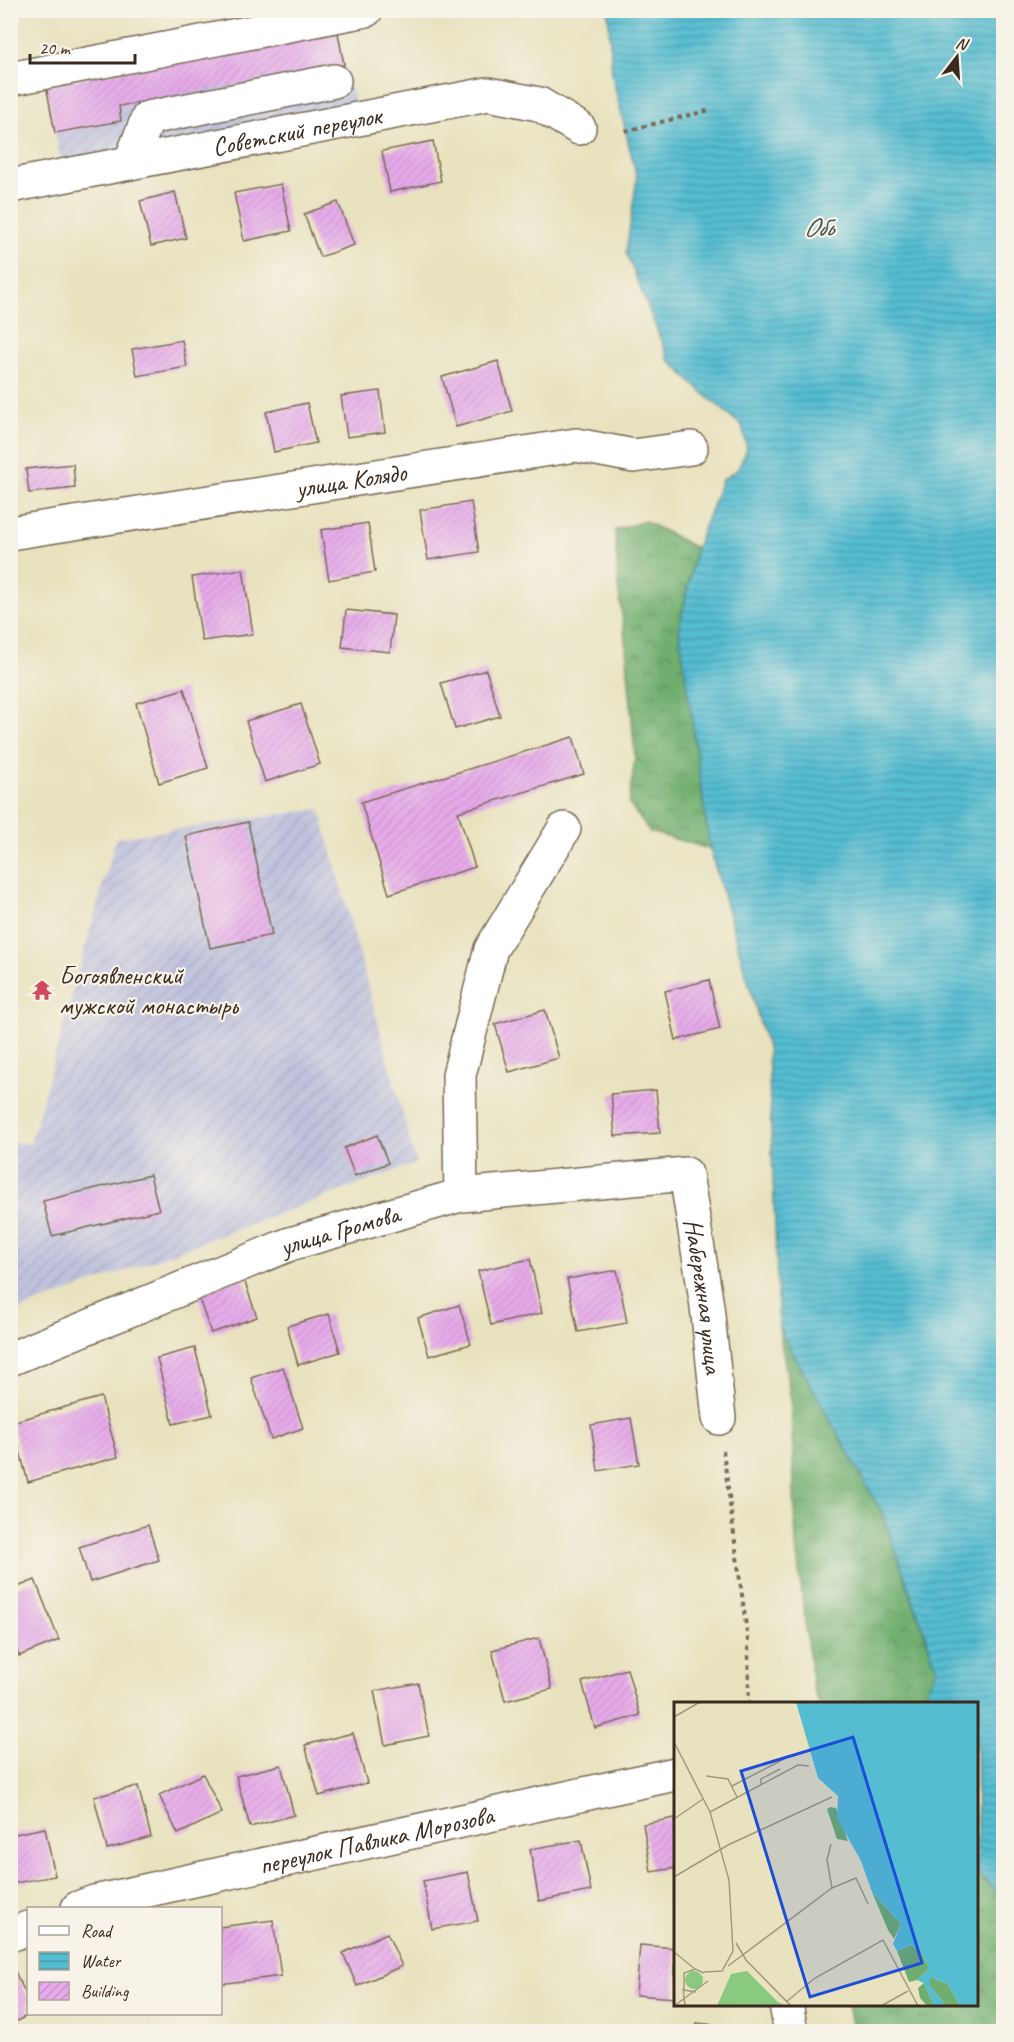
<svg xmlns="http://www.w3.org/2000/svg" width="1014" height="2042" font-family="Caveat,sans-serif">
  <defs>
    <pattern id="industrial-furrows" width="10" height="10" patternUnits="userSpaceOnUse" patternTransform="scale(1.5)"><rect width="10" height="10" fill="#c0c2dd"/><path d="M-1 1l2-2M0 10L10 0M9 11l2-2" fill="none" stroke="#a6a7bd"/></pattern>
    <pattern id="forest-crowns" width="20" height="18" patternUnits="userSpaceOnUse" patternTransform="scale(1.5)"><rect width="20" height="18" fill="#6fae6e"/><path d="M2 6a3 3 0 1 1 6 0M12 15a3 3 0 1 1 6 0" fill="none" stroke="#5c8e5a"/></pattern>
    <pattern id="water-rules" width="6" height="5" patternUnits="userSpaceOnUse" patternTransform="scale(1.5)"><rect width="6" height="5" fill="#55bdd2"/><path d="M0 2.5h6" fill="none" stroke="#489aaa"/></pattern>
    <pattern id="building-hatch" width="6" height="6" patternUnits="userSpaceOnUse" patternTransform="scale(1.5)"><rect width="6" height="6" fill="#e6aaea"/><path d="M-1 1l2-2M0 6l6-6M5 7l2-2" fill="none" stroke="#c692c8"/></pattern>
  </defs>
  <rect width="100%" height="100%" fill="#f7f3e8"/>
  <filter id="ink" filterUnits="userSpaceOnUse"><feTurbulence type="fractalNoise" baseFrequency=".0167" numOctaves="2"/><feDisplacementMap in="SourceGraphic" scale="12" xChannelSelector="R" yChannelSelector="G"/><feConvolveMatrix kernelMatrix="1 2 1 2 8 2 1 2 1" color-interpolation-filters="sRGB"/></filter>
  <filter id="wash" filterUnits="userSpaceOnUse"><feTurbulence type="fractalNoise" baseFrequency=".008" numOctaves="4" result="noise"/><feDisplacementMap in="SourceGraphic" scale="24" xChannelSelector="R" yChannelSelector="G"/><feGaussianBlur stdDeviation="1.35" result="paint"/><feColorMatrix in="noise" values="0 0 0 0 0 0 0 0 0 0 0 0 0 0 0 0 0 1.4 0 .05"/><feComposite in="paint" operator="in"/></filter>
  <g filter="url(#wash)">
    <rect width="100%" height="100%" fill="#e9e2bf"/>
    <g fill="url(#industrial-furrows)">
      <path d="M338 33 344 65 355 106 61 162 46 85Z"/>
      <path d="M320 809 416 1163 11 1313V1142L30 1144 116 838Z"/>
    </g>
    <g fill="url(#forest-crowns)" stroke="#556c46" stroke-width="1.5">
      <path d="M645 521 696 548 679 629 710 849 650 832 629 804 635 757 626 647 618 585 615 530Z"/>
      <path d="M779 1328 883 1515 937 1670 920 1703H818L813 1688 796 1545 791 1400Z"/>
      <path d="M977 1872 1003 1899V2031H853L848 2005 976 2004Z"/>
    </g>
    <path fill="url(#water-rules)" stroke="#487478" stroke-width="1.5" d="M608 11H1003V1899L977 1872 976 1703H920L937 1669 883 1515 779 1328 768 1051 710 849 679 629 696 548 722 480 738 469 747 449 742 426 702 392 669 360 626 252 637 178 612 75Z"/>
    <g id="blocks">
      <g fill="url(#building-hatch)">
        <path d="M338 33 344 65 119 106 121 121 55 133 46 85Z"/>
        <path d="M433 141 441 181 390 192 382 151Z"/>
        <path d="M281 184 291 231 244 241 234 193Z"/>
        <path d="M175 192 186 238 151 246 140 201Z"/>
        <path d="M338 202 354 245 320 257 304 214Z"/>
        <path d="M182 340 187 367 137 376 132 349Z"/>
        <path d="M498 361 512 411 456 427 442 377Z"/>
        <path d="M380 391 385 432 347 437 341 396Z"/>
        <path d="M307 403 316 443 274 452 266 412Z"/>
        <path d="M73 464 75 488 29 493 26 469Z"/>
        <path d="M471 502 479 552 428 560 420 510Z"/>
        <path d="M368 523 375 572 329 580 321 530Z"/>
        <path d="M243 569 253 634 202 641 192 577Z"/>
        <path d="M346 610 394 615 390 652 342 647Z"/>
        <path d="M486 670 500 716 455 729 441 683Z"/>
        <path d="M184 689 208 768 159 783 136 703Z"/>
        <path d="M301 704 320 764 265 782 246 721Z"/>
        <path d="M573 737 584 774 458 812 475 867 389 894 361 802Z"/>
        <path d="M248 822 272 935 210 948 186 836Z"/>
        <path d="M709 980 720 1029 676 1040 665 991Z"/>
        <path d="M545 1010 559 1058 509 1072 495 1024Z"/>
        <path d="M656 1090 660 1133 615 1136 611 1094Z"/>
        <path d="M377 1135 388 1163 355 1176 344 1148Z"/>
        <path d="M150 1175 159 1210 52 1236 43 1201Z"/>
        <path d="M530 1259 542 1313 491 1325 478 1271Z"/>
        <path d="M617 1270 627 1323 578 1332 567 1279Z"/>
        <path d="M243 1277 257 1317 211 1333 197 1293Z"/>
        <path d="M459 1305 471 1344 429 1356 418 1318Z"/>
        <path d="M329 1314 340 1352 298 1365 287 1326Z"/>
        <path d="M195 1348 212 1415 173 1424 157 1358Z"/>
        <path d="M283 1367 303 1428 271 1439 251 1378Z"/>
        <path d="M101 1397 118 1457 28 1482 12 1422Z"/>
        <path d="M631 1418 639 1464 598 1471 591 1425Z"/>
        <path d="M148 1525 159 1560 90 1582 79 1547Z"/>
        <path d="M35 1580 59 1640 19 1656 10 1634V1590Z"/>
        <path d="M539 1638 552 1689 505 1701 492 1650Z"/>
        <path d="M627 1669 640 1715 595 1728 582 1682Z"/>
        <path d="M418 1683 429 1736 385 1745 374 1691Z"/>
        <path d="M353 1733 367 1783 319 1796 305 1745Z"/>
        <path d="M281 1765 294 1815 250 1827 236 1776Z"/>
        <path d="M203 1774 222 1813 178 1834 159 1795Z"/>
        <path d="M138 1786 151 1837 107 1849 94 1797Z"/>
        <path d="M675 1818V1868L651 1872 643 1824Z"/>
        <path d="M45 1828 55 1876 15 1883 10 1860V1835Z"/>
        <path d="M581 1840 591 1891 539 1901 530 1849Z"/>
        <path d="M468 1872 478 1921 432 1929 423 1881Z"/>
        <path d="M273 1920 281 1976 220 1984V1927Z"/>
        <path d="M387 1933 402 1966 357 1986 343 1953Z"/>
        <path d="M640 1945 675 1948V1998L636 1995Z"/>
        <path d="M13 1968 28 1998V2015L10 2025V1970Z"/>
        <path d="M696 2023 740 2027 739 2032H696Z"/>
      </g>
    </g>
  </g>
  <g filter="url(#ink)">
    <use href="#blocks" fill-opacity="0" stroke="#786a56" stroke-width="1.5"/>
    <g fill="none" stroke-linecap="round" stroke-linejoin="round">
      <g stroke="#786a56" stroke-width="36">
        <g id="minor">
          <path d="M10 79 366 10"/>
          <path d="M130 163 148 118 334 81"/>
          <path id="s1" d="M10 186 488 94 539 104 579 128"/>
          <path id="s2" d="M10 533 576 445 634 456 691 448"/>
          <path d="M461 1195 459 1075 491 949 564 829"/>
          <path id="s3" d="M10 1359 290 1244 461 1195 686 1174 707 1306 719 1418"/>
          <path id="s4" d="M78 1908 94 1902 675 1774"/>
          <path d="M10 1935 28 1928"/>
          <path d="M786 2004 791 2032"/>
        </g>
      </g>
      <g stroke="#786a56" stroke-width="4" stroke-dasharray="4.5 4.5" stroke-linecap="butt">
        <path d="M625 131 710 110"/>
        <path d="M723 1450 748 1641 749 1703"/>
      </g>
      <use href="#minor" stroke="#fff" stroke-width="33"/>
    </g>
  </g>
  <defs>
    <g id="temple-bare" transform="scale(1.62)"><path d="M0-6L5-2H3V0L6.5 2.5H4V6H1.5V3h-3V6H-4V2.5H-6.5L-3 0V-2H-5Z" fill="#d1495b" stroke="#f7f3e8" stroke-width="2.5" paint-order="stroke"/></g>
  </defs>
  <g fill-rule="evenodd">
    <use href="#temple-bare" x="42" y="990"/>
  </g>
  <g text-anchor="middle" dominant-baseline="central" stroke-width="4.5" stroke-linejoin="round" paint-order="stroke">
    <g font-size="26" fill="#3b2a1e" stroke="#f7f3e8">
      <text stroke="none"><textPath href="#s1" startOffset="292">Советский переулок</textPath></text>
      <text stroke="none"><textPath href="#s2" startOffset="345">улица Колядо</textPath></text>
      <text stroke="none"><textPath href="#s3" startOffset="354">улица Громова</textPath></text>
      <text stroke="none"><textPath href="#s3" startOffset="830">Набережная улица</textPath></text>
      <text stroke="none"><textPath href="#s4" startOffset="306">переулок Павлика Морозова</textPath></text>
    </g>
    <g font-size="26" fill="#3b2a1e" stroke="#f7f3e8" text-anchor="start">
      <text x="59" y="975">Богоявленский<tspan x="59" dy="30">мужской монастырь</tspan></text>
    </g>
    <g font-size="27" font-style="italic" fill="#435654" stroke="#f7f3e8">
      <text x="818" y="227">Обь</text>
    </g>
  </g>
  <g transform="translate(674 1702)">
    <rect width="304" height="304" fill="#e9e2bf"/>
    <path d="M73 269 104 300 112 304H43L57 272ZM11 278a9 9 0 1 1 18 0a9 9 0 1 1-18 0Z" fill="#8aca80"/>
    <path d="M156 105 162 106 174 139 163 137 153 107ZM198 190 227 222 220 237 214 228ZM237 243 246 248 255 266 243 278 235 280 223 249ZM256 275 274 282 286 304H272L256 284ZM250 281 260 304H253L246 296 244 286Z" fill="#6fae6e"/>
    <path d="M122 0H304V304H286L274 282 256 275V284L272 304H260L250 281 243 278 255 266 246 248 237 243 223 249 219 242 227 222 198 190 187 159 163 116 164 94 144 76Z" fill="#55bdd2"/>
    <path fill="none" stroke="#a3987f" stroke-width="1.5" d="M0 15 26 0M0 40 36 110 55 178 59 249 48 269 30 270M32 74 54 77 63 95M87 83V77L106 67M58 84 110 57M36 110 124 63 135 64M0 117 29 97M157 142 153 158 158 186M0 175 54 143 158 95M62 241 72 258 117 304M0 250 21 267M54 264 158 186 182 176 194 202M9 286 11 304M22 290 10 288V271L21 267 30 271M112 300 141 276 209 238 244 304M0 304 34 279M207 304 234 289"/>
    <path fill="#1d4ed8" fill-opacity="0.15" stroke="#1d4ed8" stroke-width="3" d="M179 35 248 261 136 295 67 69Z"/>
    <rect width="304" height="304" fill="none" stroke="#3b2a1e" stroke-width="3"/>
  </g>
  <rect width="1014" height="2042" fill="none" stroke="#f7f3e8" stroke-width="36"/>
  <rect x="27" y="1907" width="195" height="108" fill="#f7f3e8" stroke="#aca397" stroke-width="1.5"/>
  <rect x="39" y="1926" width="30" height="9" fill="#ffffff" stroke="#aca397" stroke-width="1.5"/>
  <text x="81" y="1937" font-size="18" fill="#3b2a1e">Road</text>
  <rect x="39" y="1952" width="30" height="18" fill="url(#water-rules)" stroke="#aca397" stroke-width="1.5"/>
  <text x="81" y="1967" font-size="18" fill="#3b2a1e">Water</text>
  <rect x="39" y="1982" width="30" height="18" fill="url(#building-hatch)" stroke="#aca397" stroke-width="1.5"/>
  <text x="81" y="1997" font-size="18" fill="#3b2a1e">Building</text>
  <g transform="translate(957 57) rotate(17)" stroke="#f7f3e8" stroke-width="4.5" paint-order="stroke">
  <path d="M0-4.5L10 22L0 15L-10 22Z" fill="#3b2a1e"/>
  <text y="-9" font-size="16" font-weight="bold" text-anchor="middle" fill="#3b2a1e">N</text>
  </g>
  <path d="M30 54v9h105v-9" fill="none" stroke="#3b2a1e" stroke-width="3"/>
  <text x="39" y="54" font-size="18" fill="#3b2a1e" stroke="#f7f3e8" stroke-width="4.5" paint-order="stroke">20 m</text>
</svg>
